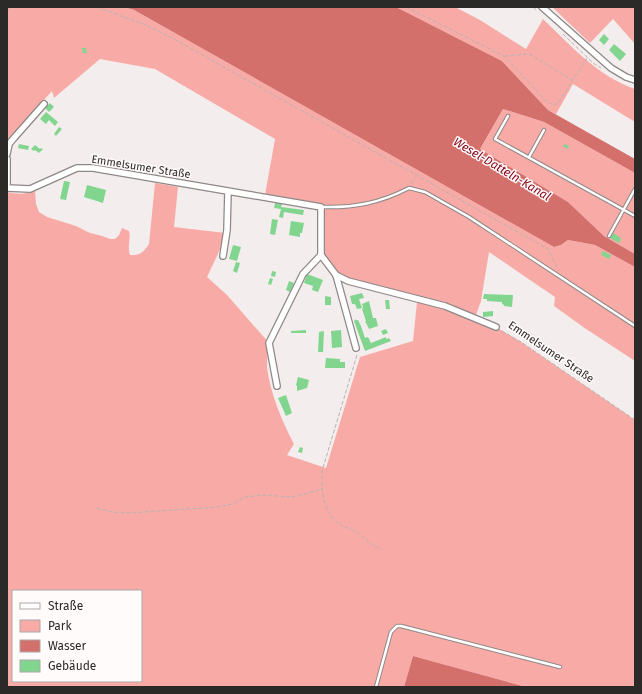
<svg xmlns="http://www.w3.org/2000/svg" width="642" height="694" font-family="'Fira Sans',sans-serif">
  <rect width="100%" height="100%" fill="#f4eded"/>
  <g fill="#f8aba6" fill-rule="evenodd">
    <path d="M8 7H124L134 10 554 247 561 245 568 240 595 245 635 267V361L586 329 554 306 555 297 489 252 481 301 476 315 450 306 350 279C315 263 322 238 324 205L265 195 275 139 155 69 100 59 54 98 52 91 18 129 7 144Z"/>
    <path d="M396 7H455L480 20 526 49 543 19C570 45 599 77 635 89V122L573 84 556 114 548 110 502 61Z"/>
    <path d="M552 7H635V44L613 19 590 43Z"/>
    <path d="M503 109 544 122 635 173V254L604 236 568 202 480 149Z"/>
    <path d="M155 183 178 187 174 227 225 233 224 241 207 277 227 295 269 343C268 351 267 359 267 367 270 393 282 421 294 444L287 455 326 468 360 357 413 341 417 302 444 309 476 322 496 327 521 342 635 420V687H526L413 656 404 687H7V192C17 194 26 195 35 190L36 204 39 212 47 217 76 226 90 233 102 236 110 239H115L119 235 122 228 129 231C131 239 127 247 130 255 139 256 144 252 149 244ZM13 591H141V681H13Z"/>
  </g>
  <g fill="#d4706b">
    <path d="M124 7H396L502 61 548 110 635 159V173L544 122 503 109 480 149 568 202 604 236 635 254V267L595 245 568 240 561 245 554 247 134 10Z"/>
    <path d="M413 656 526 687H404Z"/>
  </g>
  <g fill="#82d58f">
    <path d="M604 34 609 39 604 45 599 40Z"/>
    <path d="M614 44 626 54 620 61 609 50Z"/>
    <path d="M82 48H86L87 53H83Z"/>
    <path d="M50 103 54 107 49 112 45 108Z"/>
    <path d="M46 112 58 122 55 126 49 120 46 124 40 119Z"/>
    <path d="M59 127 62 129 56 136 54 134Z"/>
    <path d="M19 144 29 146 28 150 18 148Z"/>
    <path d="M565 144 569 146 568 149 563 146Z"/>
    <path d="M35 145 40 149 41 148 43 149 39 153 35 150 34 151 31 149Z"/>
    <path d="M64 181 70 182 66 200 60 199Z"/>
    <path d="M87 185 106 190 103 203 84 197Z"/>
    <path d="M275 203 282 204 281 207 304 210 303 215 284 212 283 218 279 217 281 209 274 208Z"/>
    <path d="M272 219 278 220 275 235 270 234Z"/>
    <path d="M291 221 304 223 302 233H300V237L289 235Z"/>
    <path d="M613 233 621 238 619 243 610 238Z"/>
    <path d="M233 245 241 247 237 261 229 259Z"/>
    <path d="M603 251 611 255 609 259 601 255Z"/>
    <path d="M236 262 240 263 237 273 233 271Z"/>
    <path d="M272 271 276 272 275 277 271 276Z"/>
    <path d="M307 274 323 280 318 292 312 290 313 286 304 283Z"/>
    <path d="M270 278 273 279 271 285 268 284Z"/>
    <path d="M289 281 294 283 290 292 286 290Z"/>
    <path d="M362 293 364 298 359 299 362 308 357 309 355 304H352L350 296Z"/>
    <path d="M484 294 513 295 512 307 504 306V305L502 304V302L487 301V299H483Z"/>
    <path d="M325 296 331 297V305H325Z"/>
    <path d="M385 300H389L390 309H386Z"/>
    <path d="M369 301 373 318H376L378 326 369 329 365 321H366L362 309 363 308 362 304Z"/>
    <path d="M493 311V316L483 317V312Z"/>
    <path d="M356 319V320H358L361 326 365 338 368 337 371 343 386 337V339L389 338 391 341 365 351 354 321Z"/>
    <path d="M386 329 388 333 383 335 381 331Z"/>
    <path d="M306 330V333H291V331Z"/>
    <path d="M341 330 342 347 332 348 331 331Z"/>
    <path d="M324 331 323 352H318L319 332Z"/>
    <path d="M326 358 340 359V362H345V368H325Z"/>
    <path d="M298 377 309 380 307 388 297 391V386L296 385Z"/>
    <path d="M286 395 292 413 286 416 278 398Z"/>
    <path d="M300 447 303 448 302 453 298 452Z"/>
  </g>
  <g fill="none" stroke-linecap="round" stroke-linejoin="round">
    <g stroke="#8e8887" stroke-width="4.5">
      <g id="service">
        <path d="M508 116 495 139 635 216"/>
        <path d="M529 157 544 130"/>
        <path d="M322 207C354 208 380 203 409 188L425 192 469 217 635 326"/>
        <path d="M609 236 635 189"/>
        <path d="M376 687 391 632 397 626H401L560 667"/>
      </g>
    </g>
    <g stroke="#8e8887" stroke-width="8">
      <g id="minor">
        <path d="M542 7 611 68 626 77 635 80"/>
        <path d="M7 154 9 144 14 138 44 104"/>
        <path d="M7 159V188"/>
        <path d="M7 188 30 189 77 168H93L321 207V255L336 275 348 281 445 306 496 327"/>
        <path d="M223 256 227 230 228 192"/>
        <path d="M336 275 356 348"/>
        <path d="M277 386 269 343 303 274 321 255"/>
      </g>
    </g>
    <g stroke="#b8b2b2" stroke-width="1" stroke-dasharray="4 2" stroke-linecap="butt">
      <path d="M97 7 146 25 174 39 548 249 557 268"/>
      <path d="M406 7 504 56 547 102 554 105 558 103 588 57"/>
      <path d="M533 7 537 11"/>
      <path d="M7 11 10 7"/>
      <path d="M563 34 593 63 601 68"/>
      <path d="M505 56 529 54 572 80"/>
      <path d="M411 184 416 177"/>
      <path d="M502 331 521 342 635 420"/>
      <path d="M357 355 322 471C321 491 323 514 341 525 346 528 353 529 358 533 366 539 371 545 381 549"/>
      <path d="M97 508 112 512 129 513 217 507 232 504 246 497 261 495 292 497 322 489"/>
    </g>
    <use href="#service" stroke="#fff" stroke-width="2.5"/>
    <use href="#minor" stroke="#fff" stroke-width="5.5"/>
  </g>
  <g text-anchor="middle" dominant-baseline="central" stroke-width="3" stroke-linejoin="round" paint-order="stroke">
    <g font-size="11" fill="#2c2929" stroke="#fffbfb">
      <text transform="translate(141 167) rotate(9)">Emmelsumer Straße</text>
      <text transform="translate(551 352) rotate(34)">Emmelsumer Straße</text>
    </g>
    <g font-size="12" font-style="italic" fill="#850015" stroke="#fffbfb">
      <text transform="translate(502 169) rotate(31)">Wesel-Datteln-Kanal</text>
    </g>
  </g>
  <rect width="642" height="694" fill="none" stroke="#2c2929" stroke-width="16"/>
  <rect x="12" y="590" width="130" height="92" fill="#fffbfb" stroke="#aba7a7"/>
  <rect x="20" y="603" width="20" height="6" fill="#ffffff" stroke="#aba7a7"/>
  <text x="48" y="610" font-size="12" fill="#2c2929">Straße</text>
  <rect x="20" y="620" width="20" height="12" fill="#f8aba6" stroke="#aba7a7"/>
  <text x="48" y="630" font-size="12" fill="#2c2929">Park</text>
  <rect x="20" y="640" width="20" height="12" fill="#d4706b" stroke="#aba7a7"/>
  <text x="48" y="650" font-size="12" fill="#2c2929">Wasser</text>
  <rect x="20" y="660" width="20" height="12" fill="#82d58f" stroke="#aba7a7"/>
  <text x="48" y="670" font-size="12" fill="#2c2929">Gebäude</text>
</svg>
